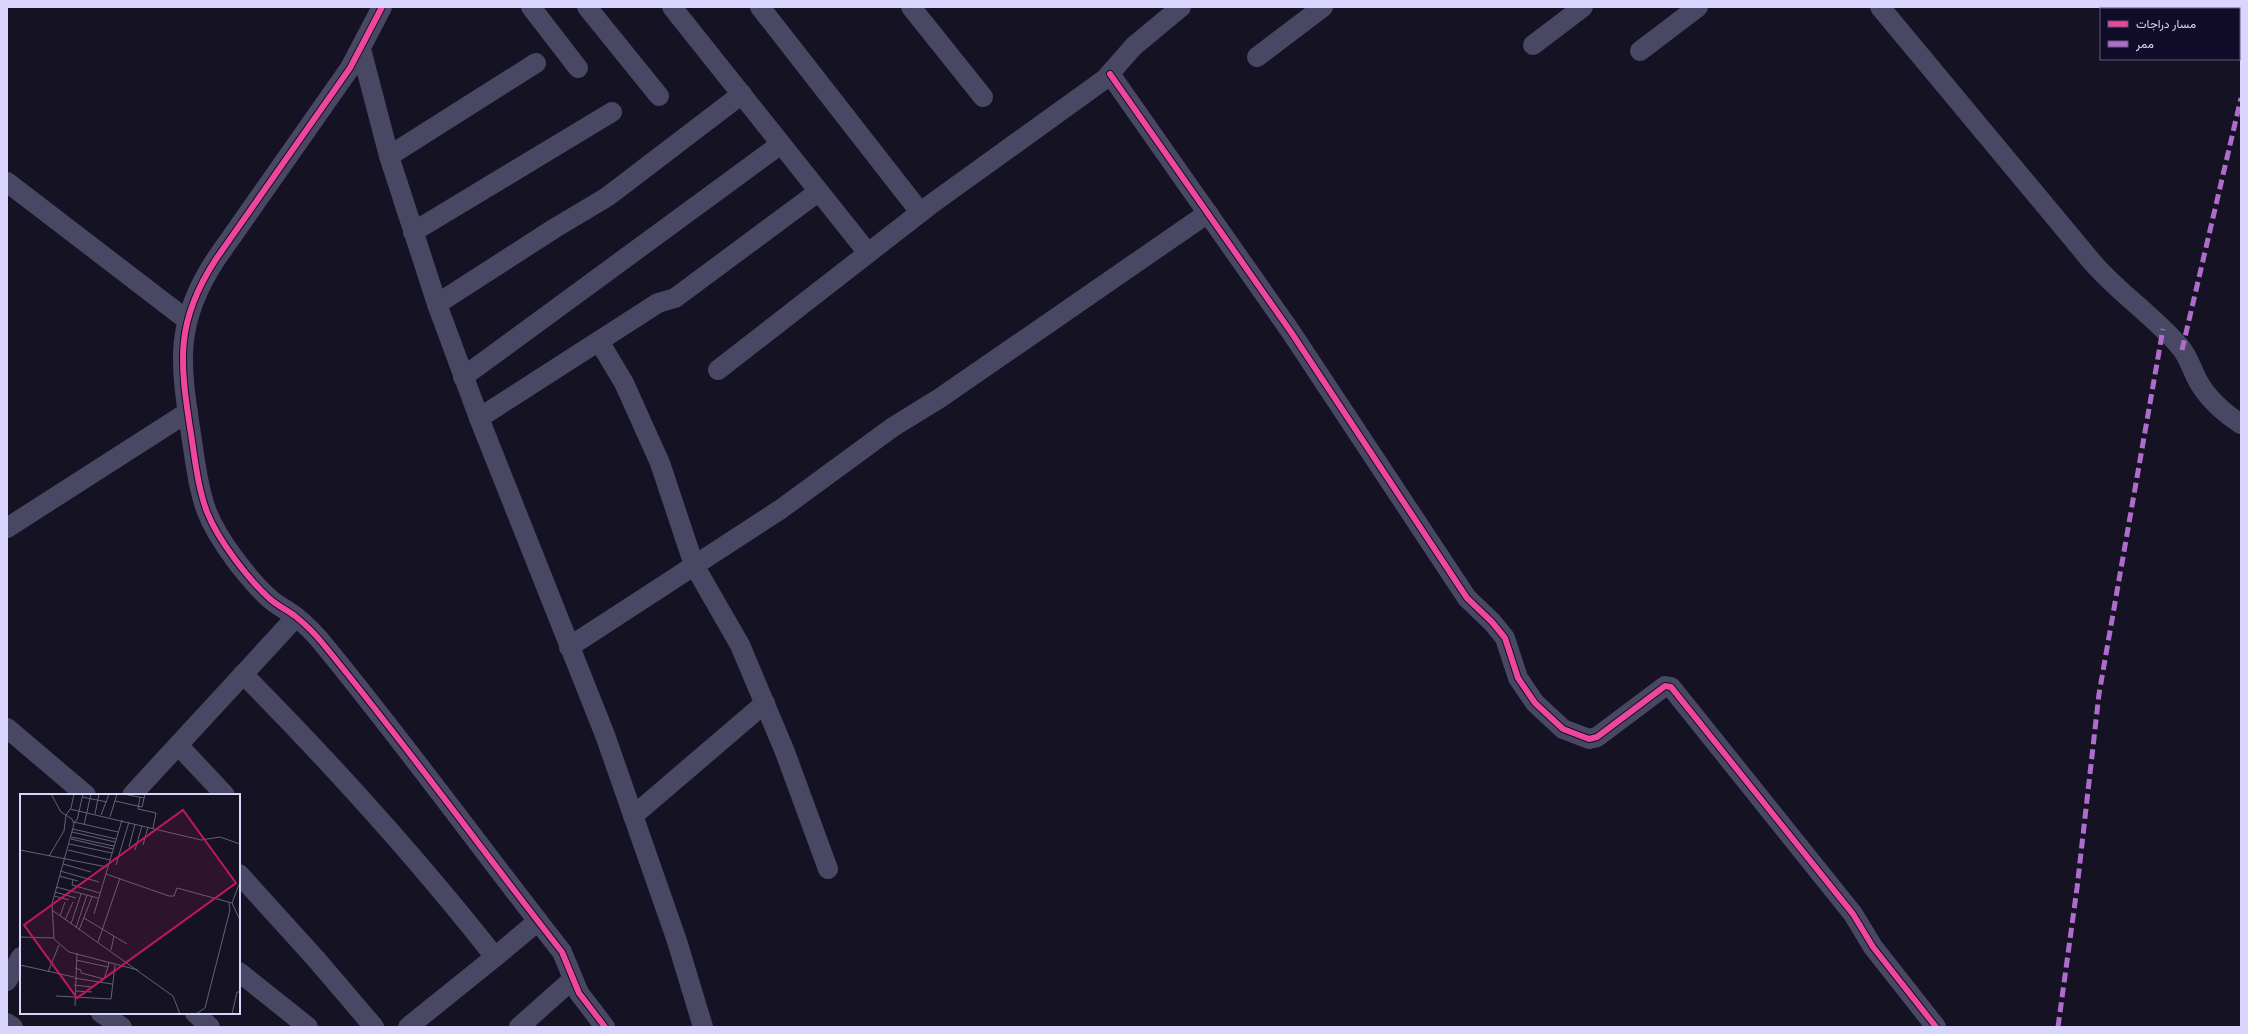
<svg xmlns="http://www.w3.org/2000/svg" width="2248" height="1034" font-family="Karla,Vazirmatn,sans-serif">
  <rect width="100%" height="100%" fill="#151323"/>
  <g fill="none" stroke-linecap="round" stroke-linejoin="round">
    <g stroke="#484764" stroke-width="20">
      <path d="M382 7 350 68 216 259C174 323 180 363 191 434 195 460 198 488 207 512 218 540 248 579 270 599 278 606 287 610 295 616 305 624 316 635 324 645 406 745 482 850 562 952L579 993 605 1027"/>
      <path d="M531 7 578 68"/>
      <path d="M587 7 659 96"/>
      <path d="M672 7 868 253"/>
      <path d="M760 7 920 212"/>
      <path d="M911 7 983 97"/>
      <path d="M1880 7 2093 263C2120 294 2155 317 2181 348 2189 358 2192 370 2198 381 2208 399 2224 413 2241 424"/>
      <path d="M1533 45 1583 7"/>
      <path d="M361 49 389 156 437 304 479 418 605 735 677 941 703 1027"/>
      <path d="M1640 51 1698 7"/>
      <path d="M1257 57 1323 7"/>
      <path d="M1110 74 1291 332 1467 598 1492 622 1505 638 1518 678 1535 703 1563 729 1589 739 1597 737 1665 686 1671 687 1853 914 1873 947 1936 1027"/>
      <path d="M389 156 536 63"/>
      <path d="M7 182 187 320"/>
      <path d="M413 232 612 112"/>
      <path d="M437 304 555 228 607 197 742 94"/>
      <path d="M599 341 624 383 660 463 694 565 740 645 785 752 828 869"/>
      <path d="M718 370 930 205 1105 79 1134 46 1181 7"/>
      <path d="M463 377 781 144"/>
      <path d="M479 418 658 303 675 298 818 192"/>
      <path d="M7 528 188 412"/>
      <path d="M569 647 781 509 893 427 940 398 1208 213"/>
      <path d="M243 674C332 764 417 858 495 957L538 921"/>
      <path d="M7 728 86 795"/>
      <path d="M178 745 225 795"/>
      <path d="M132 795 296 617"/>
      <path d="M633 816 765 703"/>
      <path d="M239 874 316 959 374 1027"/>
      <path d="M239 972 308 1027"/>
      <path d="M7 981 21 957"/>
      <path d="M101 1013 122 1027"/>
      <path d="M195 1013 210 1027"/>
      <path d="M7 1023 13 1027"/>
      <path d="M408 1027 495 957"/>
      <path d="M519 1027 573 979"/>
    </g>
    <g stroke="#b06ccc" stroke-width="5" stroke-dasharray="10 5" stroke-linecap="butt">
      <path d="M2182 350 2241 98"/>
      <path d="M2058 1027 2077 888 2099 694 2163 329"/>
    </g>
    <g stroke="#110d29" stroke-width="8">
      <g id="cycleway">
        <path d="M382 7 350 68 216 259C174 323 180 363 191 434 195 460 198 488 207 512 218 540 248 579 270 599 278 606 287 610 295 616 305 624 316 635 324 645 406 745 482 850 562 952L579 993 605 1027"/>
        <path d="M1110 74 1291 332 1467 598 1492 622 1505 638 1518 678 1535 703 1563 729 1589 739 1597 737 1665 686 1671 687 1853 914 1873 947 1936 1027"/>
      </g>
    </g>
    <use href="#cycleway" stroke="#ed469a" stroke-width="6"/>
  </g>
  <g transform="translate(20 794)">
    <rect width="220" height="220" fill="#151323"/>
    <path fill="none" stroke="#63617b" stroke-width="1" d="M31 0 41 18 52 25 54 30 32 110 34 145 49 158 118 176M103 0 124 4M62 3 87 8M120 3 118 15 136 19 133 34M95 7 122 13M122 13 125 0M50 15 181 46 200 43 220 50M75 20 79 0M81 21 89 0M90 23 97 0M54 28 98 38M54 28 57 26 63 0M64 31 71 0M53 35 96 45M52 38 95 48M51 43 94 52M51 45 93 55M49 50 92 59M123 51 128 33M109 53 115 30M0 56 87 73M48 56 90 66M115 56 122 32M29 62 44 37 46 21 51 14 54 0M43 70 71 78M96 71 109 28M40 77 79 88M86 80 149 102H154L157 94 212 109M39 82 58 87M53 86 52 91 80 99M220 88 212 109 220 126M36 93 78 104M35 98 56 104M34 102 49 106M32 116 153 202 160 220M74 120 102 26M40 122 45 108M64 124 107 150M45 126 53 108M51 130 61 100M56 134 67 101M59 136 72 103M0 143 34 144M78 148 100 84M91 156 94 142M56 166 88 173 89 168M0 171 54 183M55 174 61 176V179L84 185 88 173M28 178 39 151M54 184 92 190M54 191 72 193M55 197 72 198M36 202 91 205 95 171M55 212 57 159M176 220 185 214 210 116 209 109M212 220 217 198H220"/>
    <path fill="#c2185b" fill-opacity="0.15" stroke="#c2185b" stroke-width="2" d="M163 16 216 89 57 204 4 131Z"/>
    <rect width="220" height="220" fill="none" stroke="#d9d5ff" stroke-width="2"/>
  </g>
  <rect width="2248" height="1034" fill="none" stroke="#d9d5ff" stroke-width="16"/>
  <rect x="2100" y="8" width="140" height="52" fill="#110d29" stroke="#615d7f"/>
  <rect x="2108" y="21" width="20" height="6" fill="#ed469a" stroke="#615d7f"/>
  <text x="2136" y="28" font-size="12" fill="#d9d5ff">مسار دراجات</text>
  <rect x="2108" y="41" width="20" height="6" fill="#b06ccc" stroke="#615d7f"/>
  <text x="2136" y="48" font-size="12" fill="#d9d5ff">ممر</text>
</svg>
